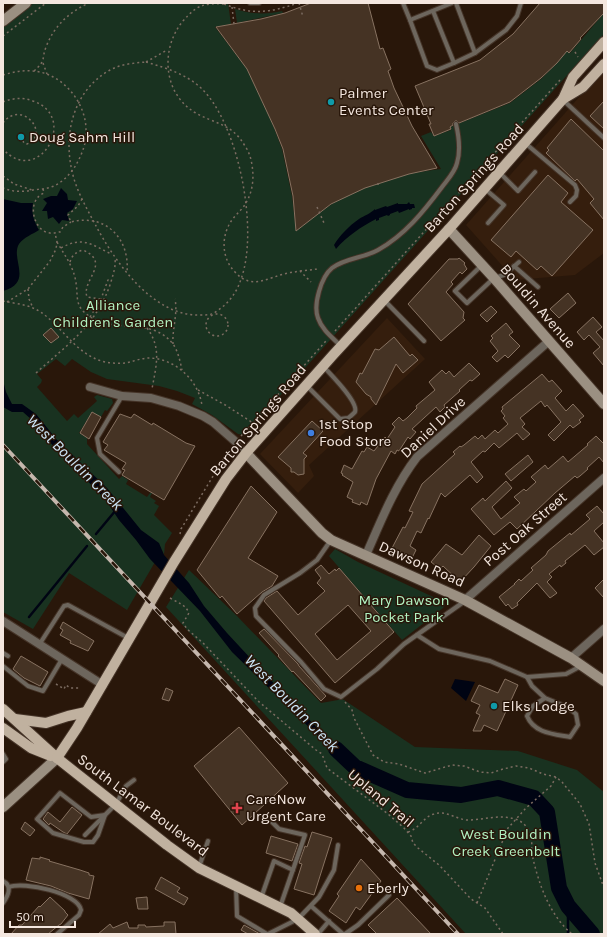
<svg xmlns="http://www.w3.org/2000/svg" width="607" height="937" font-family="Karla,sans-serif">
  <rect width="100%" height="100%" fill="#29170a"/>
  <g fill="#351e0d">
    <path d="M604 69V253L575 275 515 280 466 225Z"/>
    <path d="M387 318 425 359 309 465 314 476 298 493 260 454Z"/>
  </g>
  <g fill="#193220">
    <path d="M33 3H228L231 24 215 27 247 69 268 112 282 149 292 196 296 231C315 215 342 195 366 186 390 177 415 172 441 169L421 136 431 132 434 136 451 130 450 127 510 103 541 79 557 63 567 51 570 53 604 13V34L245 435 238 434 212 415 192 404 195 398 177 391 159 386 107 379 91 372 72 359 65 366 56 359 37 374 42 380 41 383 37 387 67 421 74 414 78 418 97 401 94 397 97 395 112 399 113 403 107 411 105 410 101 417 92 412 79 433 87 438V444L119 479 122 476 128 480 126 484 147 497 150 493H152L150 497 156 501 154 503 159 506 154 515 172 533 165 544 164 555 162 550 127 610 69 573 33 629 3 612V26Z"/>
    <path d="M235 9C251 14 266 15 282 11L283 13 237 23Z"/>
    <path d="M335 549 358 562 444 602 445 605 443 608 402 640 329 556Z"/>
    <path d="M189 570 237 616 321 703 338 700 341 698 415 747 518 751 577 770 604 792V934H466L166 607Z"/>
  </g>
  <g fill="#000413">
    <path d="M61 188 67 194 68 200 77 201 73 209 67 213 69 221 62 220 59 224 53 217 48 219 47 211H42L47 203 43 199 51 196H57Z"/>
    <path d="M3 199 21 203H33C31 213 34 221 39 230 33 234 24 237 19 244 10 259 34 282 3 291Z"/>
    <path d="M409 202 410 204H414L415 208H412V209L409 210V209L399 213 398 211 390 214V215L388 216 387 215 379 218V220L376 221V219C361 227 347 236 336 249L334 245C340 235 349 226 359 219 364 216 371 213 375 209V210L386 206 387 207 398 203V204H407Z"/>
    <path d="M3 380 6 392 12 404H22L36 414 57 440 107 488 141 530 159 543 164 555 189 583 204 606 227 633 280 690 356 767 324 742 232 652 200 611 150 559 136 540 119 520 105 499 37 429 32 420 23 412H12L3 407Z"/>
    <path d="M455 679 475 682 466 701 451 688Z"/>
  </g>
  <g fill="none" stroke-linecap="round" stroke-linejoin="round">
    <g stroke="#000413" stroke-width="2.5">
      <path d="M96 534 116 510"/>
      <path d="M29 617 87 546"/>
      <path d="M568 906V934"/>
    </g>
    <path stroke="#000413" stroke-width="16" d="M336 749 355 767 407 790 461 795 498 788 534 798 547 812 559 888 568 906 592 934"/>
  </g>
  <g fill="#453324" stroke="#877261" fill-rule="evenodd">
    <path d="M311 3H368L380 49 383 48 391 69 388 71 394 88 412 126 437 168 409 174 365 188 331 204 296 231 293 196 283 149 275 129 247 69 216 27 261 19 285 13Z"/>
    <path d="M540 3H604V13L580 38 581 39 569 53 567 51 557 63 541 78 510 102 459 123 457 121H455L453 123V125L450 127 451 129 434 136 429 124H431L415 86 480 60 513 34Z"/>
    <path d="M604 101V129L590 116Z"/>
    <path d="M571 119 604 151V220L590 203 594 199 577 179 575 181 546 153 549 150 547 148Z"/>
    <path d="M548 175 568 193 561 202 593 230 552 276 541 266 537 270 516 251 511 257 491 240Z"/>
    <path d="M459 258 465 263 464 264 467 269 462 274 460 272 451 282 453 284 446 292 464 312 463 318 465 320 441 341 408 304 449 259H458Z"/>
    <path d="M568 293 576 303 559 318 550 309Z"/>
    <path d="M491 306 497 312 487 322 480 315Z"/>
    <path d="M593 317 602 327 596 332 604 341V366L593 353 600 347 589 335 584 340 577 332Z"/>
    <path d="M506 323 513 332 509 335 520 346 508 358 505 355 497 362 492 357 498 351 490 341 493 338 491 336Z"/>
    <path d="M51 328 59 337 51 343 43 335Z"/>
    <path d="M394 337 410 356 412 354 418 360 403 373 396 364 376 405 371 399V397L366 394 356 382 360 373 362 374 375 349 379 350Z"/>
    <path d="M469 363 480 374 472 381 470 380 459 390 460 391 444 405 445 407 440 412 436 407 412 429 416 432 410 439 408 437 399 451 397 450 395 454 391 451 376 479 367 505 361 502 360 505 352 502 353 500 347 497 353 482 342 475 343 474 341 473 344 465 352 469 362 451 364 452 367 447 374 451 385 437 387 439 395 427 392 424 399 417 403 421 407 418 417 408 416 406 435 390 429 382 442 370 446 374 449 371 454 377Z"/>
    <path d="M542 374 549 382 552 380 562 391 555 398 566 411 573 404 584 416 579 420 581 422 573 428 570 425 554 441 548 435 561 422 547 405 545 407 541 401 520 418 525 424 522 427 530 434 523 440 517 433 499 448 494 443 485 452 483 451 471 462 483 477 477 483 470 475 445 497 441 493 429 519 428 518 421 533 417 531 410 546 416 550 412 558 392 548 403 527 405 528 413 512 409 511 422 484 455 454 453 452 460 446 461 447 464 445 475 436 478 439 482 435 485 439 495 430 498 433 508 424 503 418 505 416 501 411 503 409 502 407Z"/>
    <path d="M92 412 101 417 89 439 80 433Z"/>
    <path d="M120 414 131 418 134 414 152 425 153 423 186 443 195 446 164 500 122 475 125 470 122 469 126 463 104 450 108 445 103 442Z"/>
    <path d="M312 421 323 431 303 453 307 456 304 459V474L298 475 294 472H291V468L278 457Z"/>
    <path d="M596 436 604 444V463L599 457 587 468 588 469 580 476 577 478 575 476 555 493 517 529 510 522 494 535 471 509 483 498 485 501 506 481 512 488 492 507 501 519 520 503 514 497 524 489 526 491 536 482 531 477 545 465 548 469 563 456 568 462 588 445 587 444Z"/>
    <path d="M528 455 533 462 511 481 505 474Z"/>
    <path d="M251 486 277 512 248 558 278 576 272 586 262 592 237 614 222 596 220 598 197 570Z"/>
    <path d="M597 506 604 514V522L594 531 604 543V547L594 555 585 545 565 561 566 563 561 567 560 565 549 574 552 577 547 582 557 593 550 598 537 583 517 603 518 605 512 609 508 604 506 606 499 597 515 584H514L519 579 521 581 533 570 531 568 546 555 548 551 570 533 571 535 590 519 586 515Z"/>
    <path d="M479 535 491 546 474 567 460 582 443 566 440 569 431 562 446 544 462 555Z"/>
    <path d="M321 565 329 574 335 569 336 571 339 568 394 632 335 683 264 601 266 598 277 591 298 615 325 591 317 583 321 578 315 570ZM348 605 371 631 337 660 315 634Z"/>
    <path d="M604 579V598L595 588Z"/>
    <path d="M63 622 94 641 88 651 70 643 71 641 60 635 63 630 60 628Z"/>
    <path d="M264 629 298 664 299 666 326 696 321 701 293 671 292 672 278 656 279 655 259 633Z"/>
    <path d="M21 656 48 672 40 686 24 678 13 669Z"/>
    <path d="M505 679 518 685 497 731 484 725 481 731H473L480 715 476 713 480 705 471 701 479 685 498 693Z"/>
    <path d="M166 688 173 691 169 701 162 699Z"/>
    <path d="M239 727 288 783 242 825 194 766Z"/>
    <path d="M72 807 82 815 67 834 63 832 50 823 49 825 43 819 48 812 60 822Z"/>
    <path d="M25 822 35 830 30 836 21 829Z"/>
    <path d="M312 832 332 838 314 895 294 889 302 864 299 863 305 846 307 847Z"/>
    <path d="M271 836 298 844 292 861 266 853Z"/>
    <path d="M40 857 50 860 49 861 80 870 89 873V875L94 876 89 899 68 893 51 886 26 880 32 858 40 859Z"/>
    <path d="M361 859 381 881 360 910 356 907 346 923 329 911 339 896 337 894Z"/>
    <path d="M161 877 180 888 177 892 188 898 184 905 155 889Z"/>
    <path d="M50 897 65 911V912L68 915 61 924 59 925 48 934H11L19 925H22L39 906 40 907Z"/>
    <path d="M147 897 148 909H138L136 898Z"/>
    <path d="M397 898 431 934H377L368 925Z"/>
    <path d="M127 922 129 928H138V925H145L146 927 164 926V922H175L176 934H98L110 924 113 928Z"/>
    <path d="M244 925 260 934H248L241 930Z"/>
  </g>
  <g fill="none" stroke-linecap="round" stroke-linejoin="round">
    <g stroke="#453428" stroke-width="6">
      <g id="lane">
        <path d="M250 3H259"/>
        <path d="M403 3 410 20 452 3"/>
        <path d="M456 3 475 53 506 30 517 16 521 3"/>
        <path d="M410 20 427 66 437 70 454 63 433 11"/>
        <path d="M454 63 475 53"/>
        <path d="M563 100 604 138"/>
        <path d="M525 143 575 185 577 190 576 196 570 202"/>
        <path d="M499 172 518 191 535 172"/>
        <path d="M485 189 504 205 488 223"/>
        <path d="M482 265 455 291 467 303 494 278 504 275 519 262"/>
        <path d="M514 266 538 287"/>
        <path d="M384 300 424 341"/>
        <path d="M341 346C333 338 322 330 318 318 313 305 321 277 332 268 345 258 364 258 378 250 405 235 424 211 442 187 448 179 455 172 457 163 461 150 459 137 456 124"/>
        <path d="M307 386 340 419 348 418C350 417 353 414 355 412 359 402 330 374 323 366"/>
        <path d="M236 442 245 452"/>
        <path d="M119 472 100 454 97 438 122 396"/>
        <path d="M331 540 317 560 300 573 264 595 255 608 256 616 301 662 324 689 341 697 377 669 404 644 465 601"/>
        <path d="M417 635 439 649 490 661 527 677 532 686 545 698 567 707 576 714 578 725 570 737C553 734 534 733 527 716L533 706 545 698"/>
        <path d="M39 645 64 606 68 605 130 639"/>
        <path d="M3 653 8 656"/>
        <path d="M3 666 28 686 43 691 62 659"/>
        <path d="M527 677 566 674 581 666"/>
        <path d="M3 754 6 759 3 762"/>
        <path d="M60 793 91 817 105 815 98 835 93 842H84L53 833 37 819Z"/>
        <path d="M271 821 279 829 305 835 280 907"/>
        <path d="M85 835 116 804 126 786 134 780"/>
        <path d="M199 867 208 841"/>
        <path d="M3 881C13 886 8 896 3 903"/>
        <path d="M236 886 237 916 267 934"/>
        <path d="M9 887C24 881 78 893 81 910L79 915 57 934"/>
        <path d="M261 898 274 861 293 870"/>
        <path d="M311 906 343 934"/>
        <path d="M268 934 298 919 319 897 334 870 338 845"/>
        <path d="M318 934 329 921"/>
        <path d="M345 934 358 925 389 895"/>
      </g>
    </g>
    <g stroke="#453428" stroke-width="10">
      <g id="street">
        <path d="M90 387 122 396 151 398 179 406 203 416 213 422 236 442"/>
        <path d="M366 555C381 521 394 487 417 457L549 341"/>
        <path d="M465 600 604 478"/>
        <path d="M3 621 103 685"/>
        <path d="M571 658 604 629"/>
      </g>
    </g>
    <g stroke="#453428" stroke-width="12">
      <g id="secondary">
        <path d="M3 21 26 3"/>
        <path d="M449 229 494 278 604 404"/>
        <path d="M246 453 322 533 331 540 465 600 571 658 604 681"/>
        <path d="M3 807 57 758"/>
      </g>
    </g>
    <g stroke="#453428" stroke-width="12">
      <g id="primary">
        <path d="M563 99 573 77 604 42"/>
        <path d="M3 709 57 758 167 845 199 868 291 913 315 934"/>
        <path d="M15 719 46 723 68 716 86 712"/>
        <path d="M3 728 31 748 51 756"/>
        <path d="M57 758 77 728 174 562 226 479 246 453 333 355 449 229 563 99 583 87 604 64"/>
      </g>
    </g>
    <g stroke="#7c6c61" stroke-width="1.5" stroke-dasharray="2 3" stroke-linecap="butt">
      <path d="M299 3 303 17"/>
      <path d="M224 4C203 3 197 5 183 21 173 33 168 48 168 63 168 83 177 101 194 112 214 124 232 123 245 146 249 152 251 158 252 165 254 177 253 190 247 201 244 208 237 213 232 220 221 235 221 258 235 272 252 291 268 277 288 273 292 272 296 272 300 271L311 282"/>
      <path d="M224 4C252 15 269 13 298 3"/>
      <path d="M232 7 234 24"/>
      <path d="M3 36 46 3"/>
      <path d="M575 52 578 57"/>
      <path d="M146 62C166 68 186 74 201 88 239 124 259 231 241 279 237 292 229 303 217 311 212 315 208 315 201 315 153 317 115 262 95 224 86 207 76 190 72 171 63 133 74 90 110 70 121 64 134 63 146 62Z"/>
      <path d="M146 62 167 50"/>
      <path d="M43 63 47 74"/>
      <path d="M34 71C47 59 41 60 46 47 54 26 69 12 89 3"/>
      <path d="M3 75C13 72 23 70 33 71 62 73 86 102 86 130 87 142 82 154 76 165 71 173 63 182 54 186 47 189 40 189 33 190 22 192 13 192 3 188"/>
      <path d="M3 102C13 98 23 97 33 101 80 117 38 188 3 149"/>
      <path d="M3 123C22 98 51 135 27 144L24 143 21 137"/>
      <path d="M3 176 14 184 32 190"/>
      <path d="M378 183V185"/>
      <path d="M43 189 44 193C40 195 37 197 35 202 30 213 37 232 50 233 53 234 57 232 60 232L63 227 71 222"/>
      <path d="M82 199 78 206 68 215 71 222C106 213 130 239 127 272"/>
      <path d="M317 207 324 223"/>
      <path d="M437 218 443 223"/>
      <path d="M57 242C65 256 74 267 76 283 78 293 75 304 84 312 110 337 149 314 173 344 178 351 180 361 182 370"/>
      <path d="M61 248C82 236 91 244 111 254"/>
      <path d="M70 262C72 255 76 252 83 250 112 263 81 280 87 297L101 299"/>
      <path d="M300 271 318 269"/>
      <path d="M28 289 29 299 33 308"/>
      <path d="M3 301C12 303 24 304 33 308 55 317 70 347 94 358 103 363 116 364 126 363 134 361 142 358 150 358 176 359 199 381 202 406"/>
      <path d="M7 302 28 289 50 261 56 249 57 242 55 233"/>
      <circle cx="217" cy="325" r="11"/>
      <path d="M90 317 101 299 108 280 111 281"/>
      <path d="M147 328C162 348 156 366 152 389"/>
      <path d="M335 331 561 79"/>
      <path d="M173 344C172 329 178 314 175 299"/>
      <path d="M36 373C68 344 97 325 111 282 113 274 116 267 115 259"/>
      <path d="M198 390 227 406 253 423"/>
      <path d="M241 436 326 341"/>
      <path d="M180 534 181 529 230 448"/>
      <path d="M170 598C178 603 185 604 189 613L183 623 187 629 203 643 258 701 316 750 322 754 327 768 388 814 404 828 411 836 413 843 418 848 439 865 471 899 485 908 503 934"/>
      <path d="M56 684 64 689 66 685 70 688H81"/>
      <path d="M345 702 352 710 354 718 373 755 384 762 399 764 425 773 452 765 464 766 480 772 491 773 503 769 516 766 529 768 543 774 556 777 562 782 580 804 589 824 595 863 604 888"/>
      <path d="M408 832C419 829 423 817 434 814 446 810 455 819 467 820 483 820 499 814 515 819 522 821 527 826 530 833 533 838 531 847 532 854 538 882 549 915 572 934"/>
      <path d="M477 903 508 828 526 808 551 786 556 777"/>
    </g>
    <use href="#lane" stroke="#6d665d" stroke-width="4"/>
    <use href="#street" stroke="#6d665d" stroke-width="8"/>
    <use href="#secondary" stroke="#9b9082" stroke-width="10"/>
    <use href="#primary" stroke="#c0b19f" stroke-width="10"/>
    <g stroke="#c5b7ad" stroke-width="4">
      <path id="rail" d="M3 445 458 934"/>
    </g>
    <use href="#rail" stroke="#29170a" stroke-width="2.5" stroke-dasharray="8" stroke-linecap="butt"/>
  </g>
  <g fill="#0f9aa8" stroke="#29170a" stroke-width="1.5">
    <circle cx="331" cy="102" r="4"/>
    <circle cx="21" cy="137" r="4"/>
    <circle cx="494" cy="706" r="4"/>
  </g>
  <circle fill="#3f7fe0" stroke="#29170a" stroke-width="1.5" cx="311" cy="433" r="4"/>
  <path fill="#e0444e" stroke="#29170a" stroke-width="1.5" d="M235 802h4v4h4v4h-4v4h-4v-4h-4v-4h4z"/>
  <circle fill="#e8710a" stroke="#29170a" stroke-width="1.5" cx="359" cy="888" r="4"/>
  <g text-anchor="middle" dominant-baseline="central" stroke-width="3" stroke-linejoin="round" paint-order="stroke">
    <g font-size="15" fill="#f4e7df" stroke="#29170a" text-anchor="start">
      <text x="339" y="93">Palmer<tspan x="339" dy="17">Events Center</tspan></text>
      <text x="29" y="137">Doug Sahm Hill</text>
      <text x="319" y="424">1st Stop<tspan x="319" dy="17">Food Store</tspan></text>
      <text x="502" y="706">Elks Lodge</text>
      <text x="246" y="799">CareNow<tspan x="246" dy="17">Urgent Care</tspan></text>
      <text x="367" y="888">Eberly</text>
    </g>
    <g font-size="15" fill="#f4e7df" stroke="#29170a">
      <text transform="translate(474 178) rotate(-48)">Barton Springs Road</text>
      <text transform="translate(538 306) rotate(49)">Bouldin Avenue</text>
      <text transform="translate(258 420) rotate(-50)">Barton Springs Road</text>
      <text transform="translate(433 427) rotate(-43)">Daniel Drive</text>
      <text transform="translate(525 529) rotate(-41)">Post Oak Street</text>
      <text transform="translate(422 564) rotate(24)">Dawson Road</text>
      <text transform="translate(381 798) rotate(40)">Upland Trail</text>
      <text transform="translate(143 805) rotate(37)">South Lamar Boulevard</text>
    </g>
    <g font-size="15" fill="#b1f2c1" stroke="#29170a">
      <text x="113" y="305">Alliance<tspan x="113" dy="17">Children's Garden</tspan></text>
      <text x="404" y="600">Mary Dawson<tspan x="404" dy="17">Pocket Park</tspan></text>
      <text x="506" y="834">West Bouldin<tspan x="506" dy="17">Creek Greenbelt</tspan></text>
    </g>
    <g font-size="16" font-style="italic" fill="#cce6f8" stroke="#29170a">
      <text transform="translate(75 462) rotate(45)">West Bouldin Creek</text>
      <text transform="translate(292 703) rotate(46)">West Bouldin Creek</text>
    </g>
  </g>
  <rect width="607" height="937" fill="none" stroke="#f4e7df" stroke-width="8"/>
  <path d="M10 921v6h65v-6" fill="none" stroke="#f4e7df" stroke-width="2"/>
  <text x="16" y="921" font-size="12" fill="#f4e7df" stroke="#29170a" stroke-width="3" paint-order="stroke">50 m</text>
</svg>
